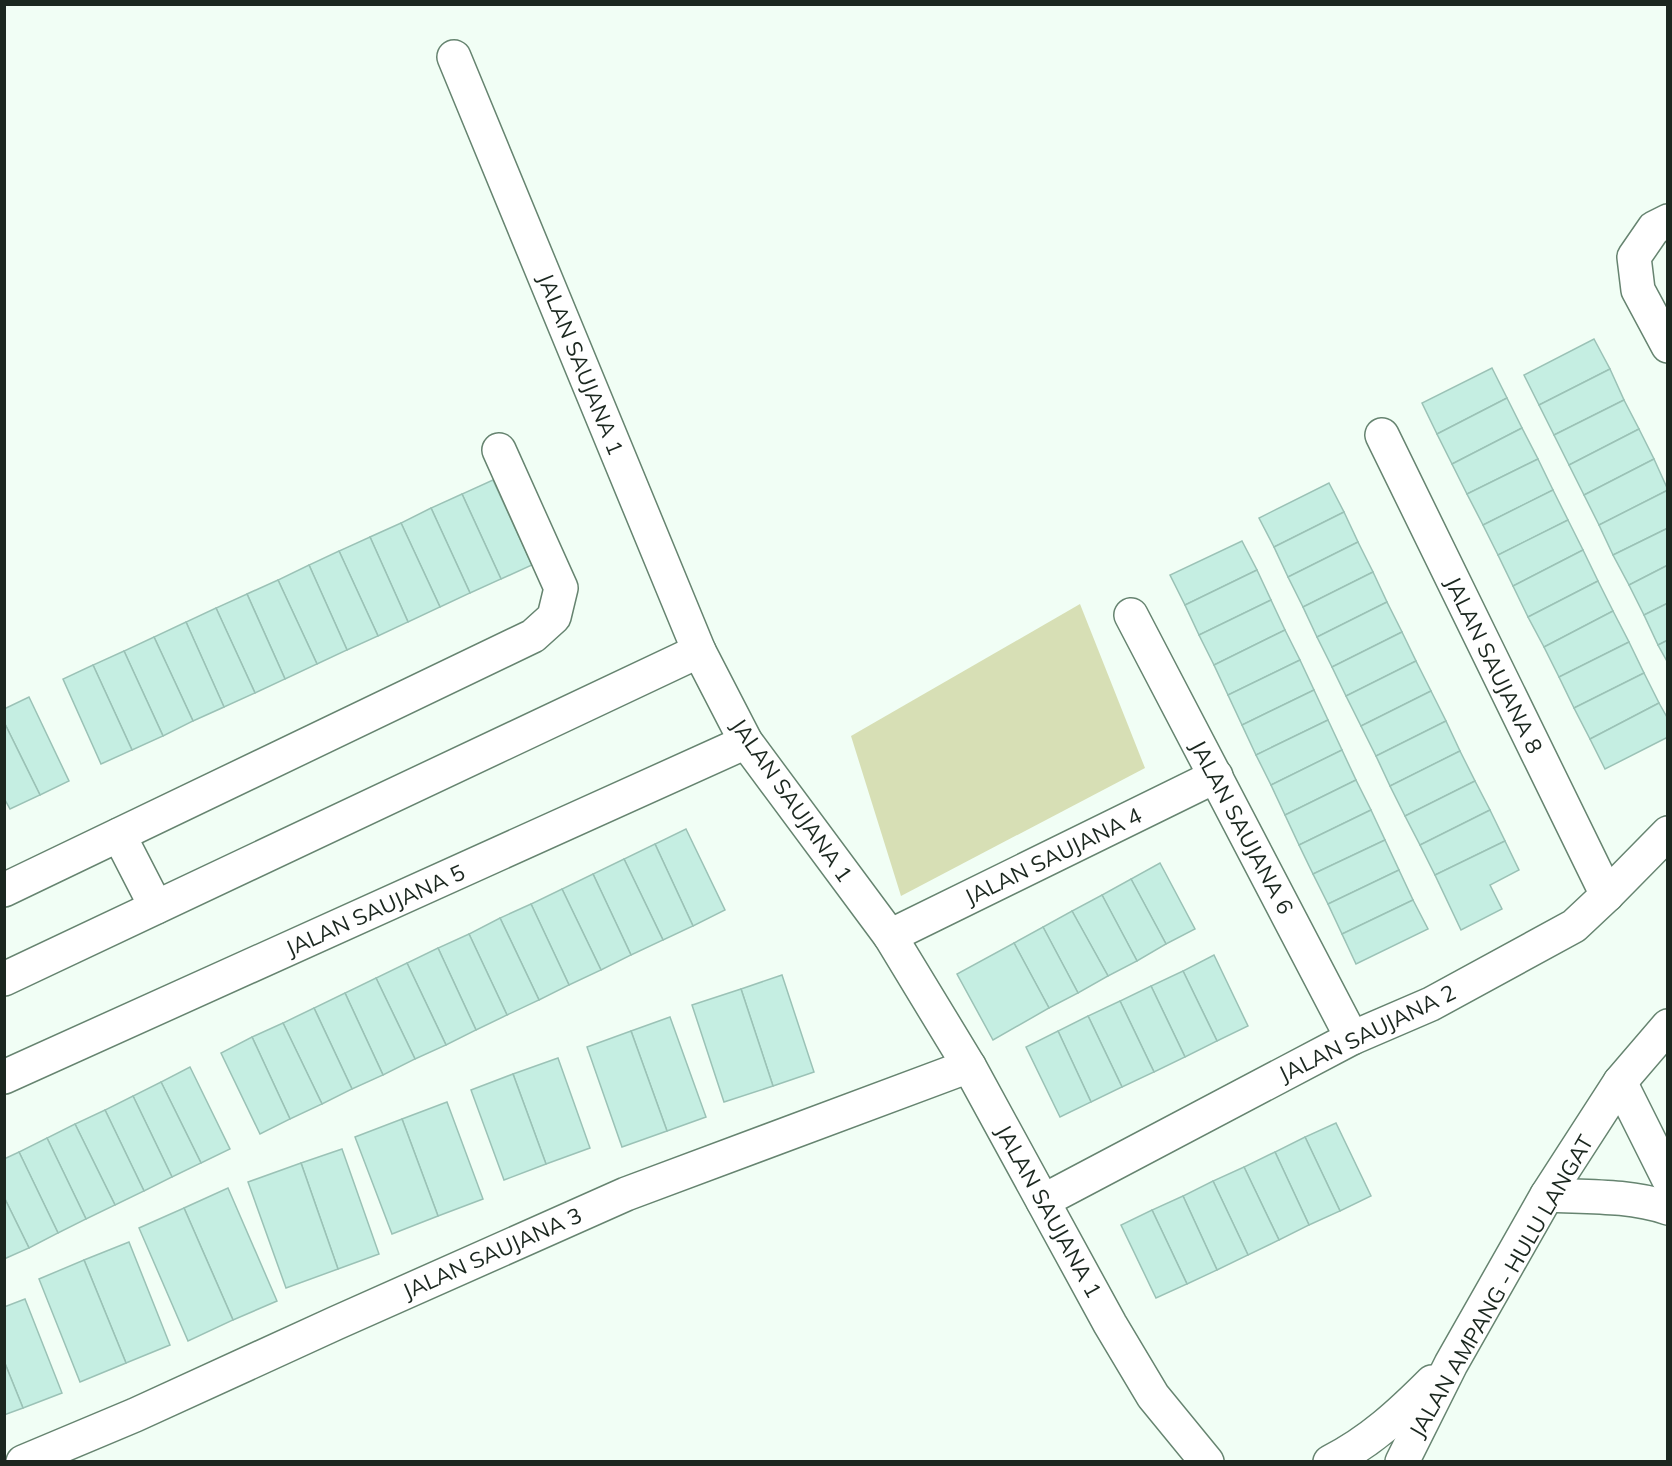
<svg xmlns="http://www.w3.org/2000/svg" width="1672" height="1466" font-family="Mulish,sans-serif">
  <rect width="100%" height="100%" fill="#f1fef5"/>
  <path fill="#d7dfb5" d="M1080 604 1145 768 901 896 851 736Z"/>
  <g fill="#c5eee2" stroke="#9bc2b6" stroke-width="1.5">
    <path d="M1594 339 1610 369 1539 405 1524 375Z"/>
    <path d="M1492 368 1507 398 1437 434 1422 403Z"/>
    <path d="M1610 369 1624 400 1554 435 1539 405Z"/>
    <path d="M1507 398 1522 428 1452 464 1437 434Z"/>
    <path d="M1624 400 1639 429 1569 465 1554 435Z"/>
    <path d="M1522 428 1538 459 1467 494 1452 464Z"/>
    <path d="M1639 429 1654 459 1584 495 1569 465Z"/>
    <path d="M1538 459 1553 490 1483 525 1467 494Z"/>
    <path d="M1654 459 1668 490 1599 525 1584 495Z"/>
    <path d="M493 480 532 565 501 579 462 494Z"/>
    <path d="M1329 483 1344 512 1274 547 1259 518Z"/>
    <path d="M1553 490 1568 520 1498 555 1483 525Z"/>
    <path d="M1668 490V528L1613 555 1599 525Z"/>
    <path d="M462 494 501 579 470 593 431 508Z"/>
    <path d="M431 508 470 593 440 607 401 523Z"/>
    <path d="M1344 512 1358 542 1288 577 1274 547Z"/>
    <path d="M1568 520 1583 550 1513 586 1498 555Z"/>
    <path d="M401 523 440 607 408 622 370 537Z"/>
    <path d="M1668 528V565L1629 585 1613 555Z"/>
    <path d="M370 537 408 622 378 636 339 551Z"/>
    <path d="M1242 541 1257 570 1185 605 1170 575Z"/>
    <path d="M1358 542 1373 572 1303 607 1288 577Z"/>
    <path d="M1583 550 1598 581 1528 617 1513 586Z"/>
    <path d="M339 551 378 636 347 650 309 565Z"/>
    <path d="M309 565 347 650 317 664 278 580Z"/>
    <path d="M1668 565V603L1644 615 1629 585Z"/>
    <path d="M1257 570 1271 600 1199 635 1185 605Z"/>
    <path d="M1373 572 1387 602 1317 637 1303 607Z"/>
    <path d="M278 580 317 664 285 679 247 594Z"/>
    <path d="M1598 581 1613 611 1544 647 1528 617Z"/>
    <path d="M247 594 285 679 255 693 216 608Z"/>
    <path d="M1271 600 1285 630 1214 665 1199 635Z"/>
    <path d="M1387 602 1402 632 1332 667 1317 637Z"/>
    <path d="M1668 603V640L1658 645 1644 615Z"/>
    <path d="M216 608 255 693 224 707 186 622Z"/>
    <path d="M1613 611 1629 642 1559 677 1544 647Z"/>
    <path d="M186 622 224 707 193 721 154 637Z"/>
    <path d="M1285 630 1300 660 1228 695 1214 665Z"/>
    <path d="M1402 632 1416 661 1346 696 1332 667Z"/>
    <path d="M154 637 193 721 163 736 124 651Z"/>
    <path d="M1668 640V663L1658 645Z"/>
    <path d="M1629 642 1644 673 1574 708 1559 677Z"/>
    <path d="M124 651 163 736 132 750 93 665Z"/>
    <path d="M1300 660 1314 690 1242 725 1228 695Z"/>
    <path d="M1416 661 1431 691 1361 726 1346 696Z"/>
    <path d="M93 665 132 750 101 764 63 679Z"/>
    <path d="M1644 673 1659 703 1590 739 1574 708Z"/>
    <path d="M1314 690 1328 720 1256 755 1242 725Z"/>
    <path d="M1431 691 1446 721 1376 756 1361 726Z"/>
    <path d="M29 697 69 781 40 795 4 722V709Z"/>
    <path d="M1659 703 1668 719V737L1605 769 1590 739Z"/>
    <path d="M1328 720 1342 750 1271 785 1256 755Z"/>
    <path d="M1446 721 1460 751 1390 786 1376 756Z"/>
    <path d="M4 722 40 795 10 809 4 798Z"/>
    <path d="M1342 750 1356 780 1285 815 1271 785Z"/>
    <path d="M1460 751 1475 781 1405 816 1390 786Z"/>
    <path d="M1356 780 1371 810 1299 845 1285 815Z"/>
    <path d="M1475 781 1490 810 1420 845 1405 816Z"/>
    <path d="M1371 810 1385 840 1313 874 1299 845Z"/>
    <path d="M1490 810 1505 841 1435 875 1420 845Z"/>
    <path d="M686 829 725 910 693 926 655 844Z"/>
    <path d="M1385 840 1399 870 1328 904 1313 874Z"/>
    <path d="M1505 841 1519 870 1490 885 1502 909 1461 930 1435 875Z"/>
    <path d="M655 844 693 926 663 940 624 859Z"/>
    <path d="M624 859 663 940 631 955 593 874Z"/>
    <path d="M1160 863 1195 929 1166 944 1131 879Z"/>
    <path d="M1399 870 1413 900 1342 934 1328 904Z"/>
    <path d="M593 874 631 955 601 970 562 889Z"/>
    <path d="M1131 879 1166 944 1137 961 1102 895Z"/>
    <path d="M562 889 601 970 569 985 531 904Z"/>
    <path d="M1102 895 1137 961 1108 976 1072 911Z"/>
    <path d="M1413 900 1428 929 1356 964 1342 934Z"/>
    <path d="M531 904 569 985 539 1000 500 918Z"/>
    <path d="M1072 911 1108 976 1078 993 1043 927Z"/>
    <path d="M500 918 539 1000 507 1015 469 934Z"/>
    <path d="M1043 927 1078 993 1049 1008 1014 943Z"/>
    <path d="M469 934 507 1015 476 1030 438 948Z"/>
    <path d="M1014 943 1049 1008 993 1040 957 974Z"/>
    <path d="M438 948 476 1030 446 1045 407 963Z"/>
    <path d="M1214 955 1248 1026 1217 1041 1183 971Z"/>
    <path d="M407 963 446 1045 415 1059 376 978Z"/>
    <path d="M1183 971 1217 1041 1185 1057 1151 986Z"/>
    <path d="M782 975 814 1072 773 1086 741 989Z"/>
    <path d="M376 978 415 1059 383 1075 345 993Z"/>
    <path d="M1151 986 1185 1057 1154 1072 1120 1001Z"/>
    <path d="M741 989 773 1086 724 1102 692 1005Z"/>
    <path d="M345 993 383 1075 352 1089 314 1008Z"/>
    <path d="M1120 1001 1154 1072 1122 1087 1088 1016Z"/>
    <path d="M314 1008 352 1089 322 1104 283 1023Z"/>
    <path d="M1088 1016 1122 1087 1091 1102 1058 1031Z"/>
    <path d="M670 1017 706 1117 667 1131 631 1031Z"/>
    <path d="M283 1023 322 1104 290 1119 252 1037Z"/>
    <path d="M631 1031 667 1131 622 1147 587 1047Z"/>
    <path d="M1058 1031 1091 1102 1060 1117 1026 1047Z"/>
    <path d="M252 1037 290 1119 260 1134 221 1053Z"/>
    <path d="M558 1058 590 1148 546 1164 513 1074Z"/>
    <path d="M190 1067 230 1149 201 1163 161 1082Z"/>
    <path d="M513 1074 546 1164 504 1180 471 1090Z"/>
    <path d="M161 1082 201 1163 172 1177 133 1096Z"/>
    <path d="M133 1096 172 1177 144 1191 105 1110Z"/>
    <path d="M447 1102 483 1199 438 1216 402 1119Z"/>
    <path d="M105 1110 144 1191 115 1205 75 1124Z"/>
    <path d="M402 1119 438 1216 392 1234 355 1137Z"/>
    <path d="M1336 1123 1371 1196 1340 1211 1305 1137Z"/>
    <path d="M75 1124 115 1205 86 1219 47 1138Z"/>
    <path d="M1305 1137 1340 1211 1309 1225 1275 1152Z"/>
    <path d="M47 1138 86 1219 58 1233 19 1152Z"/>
    <path d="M342 1149 379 1254 338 1269 301 1163Z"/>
    <path d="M19 1152 58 1233 29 1248 4 1197V1159Z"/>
    <path d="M1275 1152 1309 1225 1279 1240 1244 1167Z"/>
    <path d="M301 1163 338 1269 286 1288 248 1182Z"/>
    <path d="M1244 1167 1279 1240 1248 1255 1213 1181Z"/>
    <path d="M1213 1181 1248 1255 1217 1270 1183 1196Z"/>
    <path d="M228 1188 277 1301 233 1320 184 1208Z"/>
    <path d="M1183 1196 1217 1270 1187 1284 1152 1210Z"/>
    <path d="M4 1197 29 1248 4 1259Z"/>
    <path d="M184 1208 233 1320 188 1341 139 1228Z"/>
    <path d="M1152 1210 1187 1284 1156 1298 1121 1225Z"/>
    <path d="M129 1242 170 1345 126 1363 84 1260Z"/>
    <path d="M84 1260 126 1363 80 1382 39 1279Z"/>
    <path d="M25 1299 62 1393 23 1408 4 1361V1307Z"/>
    <path d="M4 1361 23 1408 4 1415Z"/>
  </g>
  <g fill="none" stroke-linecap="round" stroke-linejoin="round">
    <g stroke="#668470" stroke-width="36">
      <g id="minor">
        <path d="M454 57 699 651 746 742 890 936 969 1066 1110 1324 1153 1396 1207 1462"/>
        <path d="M1668 221 1654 228 1634 257 1638 290 1668 346"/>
        <path d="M1382 435 1607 895"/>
        <path d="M1131 615 1352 1038"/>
        <path d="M119 835 156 907"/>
        <path d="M4 890 533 636 554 617 561 588 499 450"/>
        <path d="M890 936 1216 776"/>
        <path d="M4 979 699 651"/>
        <path d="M4 1077 746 742"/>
        <path d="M1620 1082 1668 1178"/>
        <path d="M1547 1195C1587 1197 1629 1195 1668 1208"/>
        <path d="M1043 1201 1352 1038 1431 1004 1574 926 1607 895 1668 833"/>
        <path d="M23 1462 135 1415 336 1323 626 1194 969 1066"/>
      </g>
    </g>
    <g stroke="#668470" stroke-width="36">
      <g id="tertiary">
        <path d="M1330 1462C1370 1442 1401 1413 1432 1382"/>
        <path d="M1402 1462 1451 1364 1547 1195 1620 1082 1668 1026"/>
      </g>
    </g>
    <use href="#minor" stroke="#fff" stroke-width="33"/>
    <use href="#tertiary" stroke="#fff" stroke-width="33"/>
  </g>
  <g text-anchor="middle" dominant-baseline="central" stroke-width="4.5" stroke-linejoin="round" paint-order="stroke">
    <g font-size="22" fill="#1b271f" stroke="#fff">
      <text transform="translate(581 364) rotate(68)">JALAN SAUJANA 1</text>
      <text transform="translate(1494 665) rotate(64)">JALAN SAUJANA 8</text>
      <text transform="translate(792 800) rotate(55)">JALAN SAUJANA 1</text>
      <text transform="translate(1242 827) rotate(62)">JALAN SAUJANA 6</text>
      <text transform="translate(1053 856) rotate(-26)">JALAN SAUJANA 4</text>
      <text transform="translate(375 910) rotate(-24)">JALAN SAUJANA 5</text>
      <text transform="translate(1367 1033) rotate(-26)">JALAN SAUJANA 2</text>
      <text transform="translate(1049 1211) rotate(61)">JALAN SAUJANA 1</text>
      <text transform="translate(492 1253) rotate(-24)">JALAN SAUJANA 3</text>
      <text transform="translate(1501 1286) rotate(-60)">JALAN AMPANG - HULU LANGAT</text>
    </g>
  </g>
  <rect width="1672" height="1466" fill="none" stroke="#1b271f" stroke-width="12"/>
</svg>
